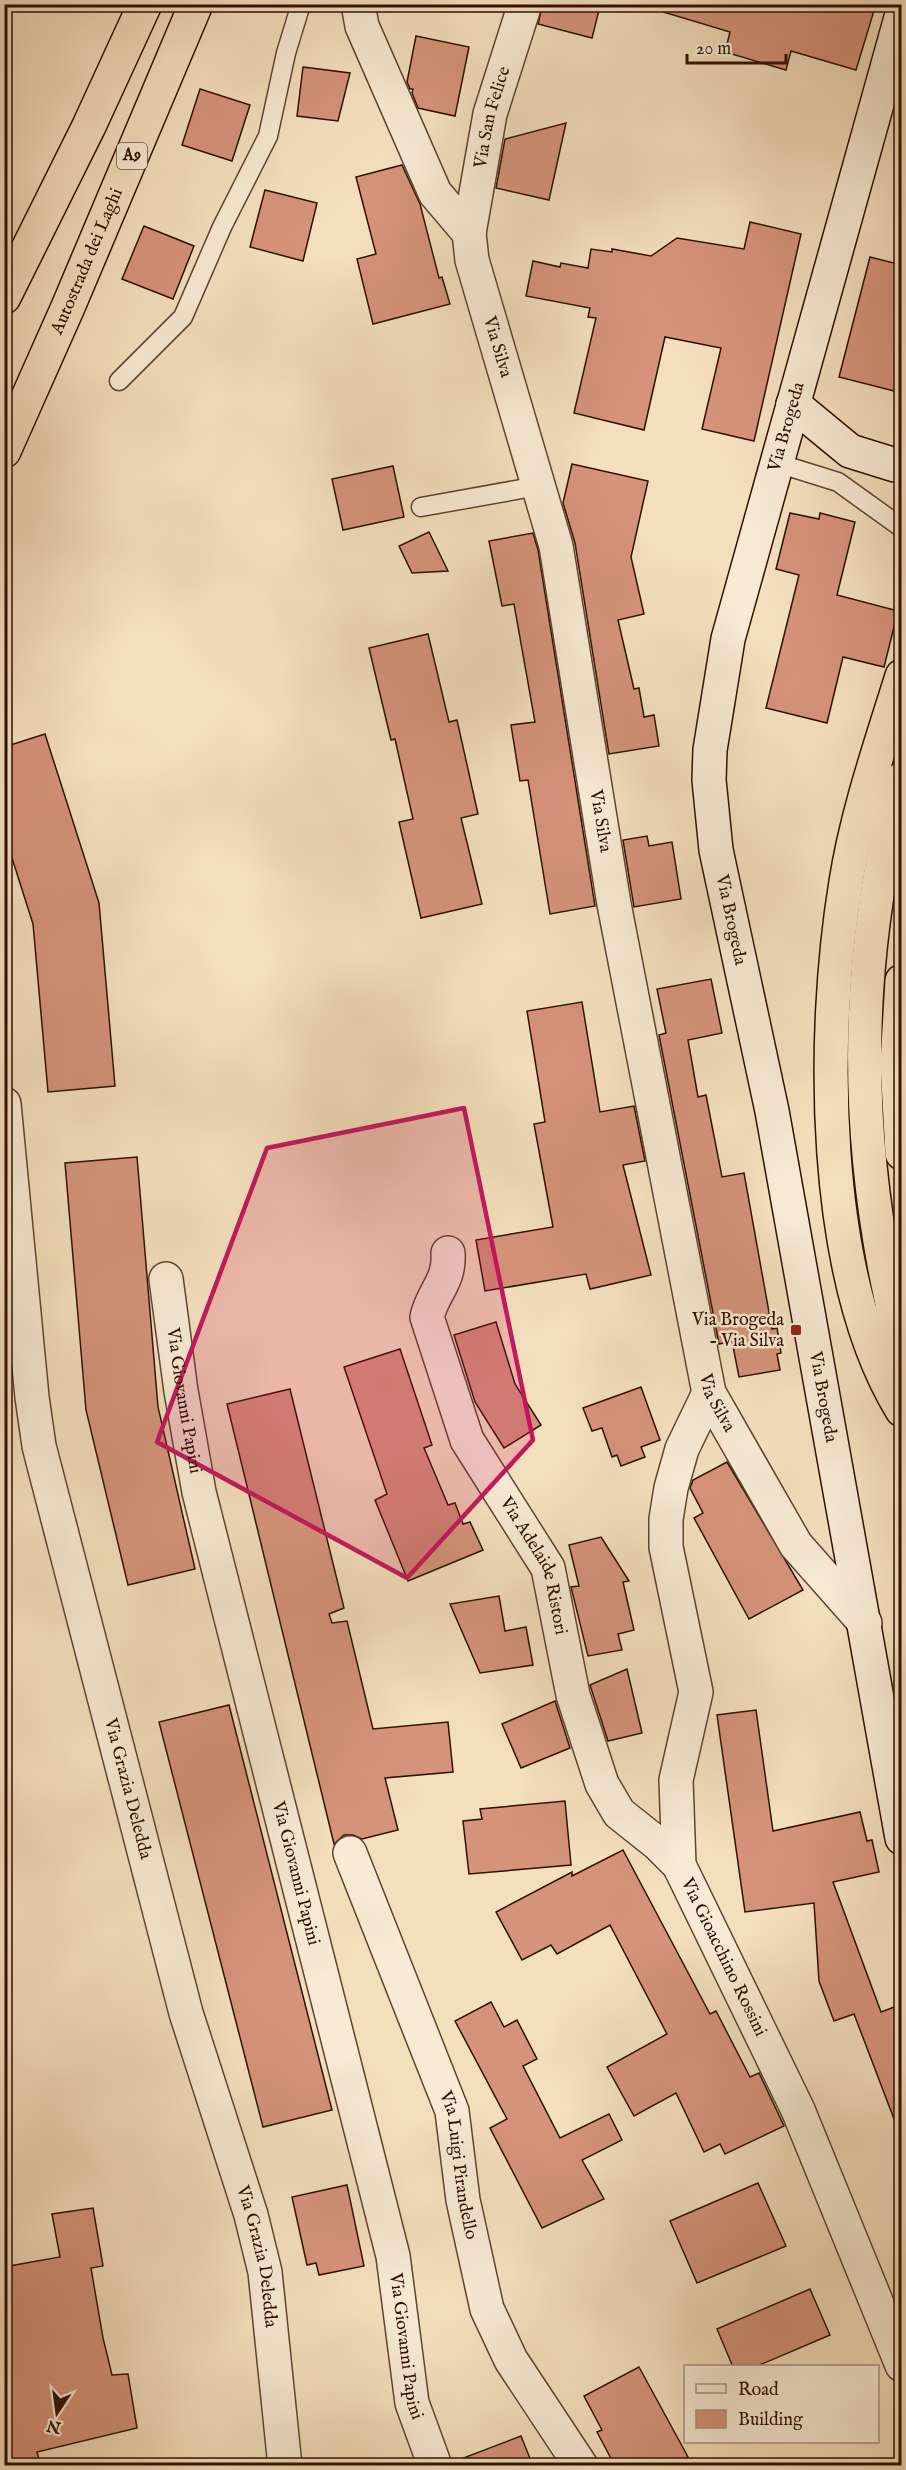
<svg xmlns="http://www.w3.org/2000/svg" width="906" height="2470" font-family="'IM FELL English',serif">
  <rect width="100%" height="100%" fill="#f4dfbd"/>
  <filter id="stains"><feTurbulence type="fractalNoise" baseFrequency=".00333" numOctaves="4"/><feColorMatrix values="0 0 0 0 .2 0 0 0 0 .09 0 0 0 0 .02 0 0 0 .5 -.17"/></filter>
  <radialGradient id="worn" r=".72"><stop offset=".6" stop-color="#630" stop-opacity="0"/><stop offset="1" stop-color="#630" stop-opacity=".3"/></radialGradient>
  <g fill="#d5937a" stroke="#2e0f01" stroke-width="1.5">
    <path d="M543 4H577L599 10 592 38 538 24Z"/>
    <path d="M661 4H876L856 70 791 51 786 70 725 52 730 32 660 11Z"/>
    <path d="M416 36 469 47 455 116 418 108 412 93 413 89H410L407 82Z"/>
    <path d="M303 67 350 73 338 121 297 116Z"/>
    <path d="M200 89 250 105 232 161 182 145Z"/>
    <path d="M566 123 549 200 496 188 505 139Z"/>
    <path d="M402 165 420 204 439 278 442 277 450 304 373 324 357 259 376 254 356 177Z"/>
    <path d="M265 190 317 203 303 261 250 247Z"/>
    <path d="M750 222 801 234 754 441 702 429 721 348 665 337 644 430 574 413 596 318 588 317 590 308 526 296 533 261 560 267 561 263 588 268 591 249 612 252V249L651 256 677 238 744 249Z"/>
    <path d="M144 226 194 246 173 299 122 279Z"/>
    <path d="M870 257 902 265V393L839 377Z"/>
    <path d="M572 464 648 481 631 557 644 614 618 620 634 689 639 688 644 717 654 715 659 746 609 754 575 543 563 503Z"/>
    <path d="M393 466 404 517 343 530 332 479Z"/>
    <path d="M790 513 819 519 820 513 855 522 837 595 898 611 884 667 843 657 827 723 766 708 799 575 776 569Z"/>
    <path d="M429 532 448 571 412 573 399 546Z"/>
    <path d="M533 533 538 550 595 906 550 914 528 780 520 781 511 725 535 722 514 604 502 606 489 541Z"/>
    <path d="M428 634 449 722 457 720 478 814 461 818 482 904 421 918 399 822 413 819 395 739 391 740 369 648Z"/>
    <path d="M45 734 99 903 115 1086 48 1092 33 924 4 833V747Z"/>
    <path d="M647 836 649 846 672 842 681 899 634 907 623 840Z"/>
    <path d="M711 979 722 1033 688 1040 698 1097 706 1095 722 1177 744 1173 772 1329 777 1328 781 1353 777 1354 780 1370 739 1377 732 1341 719 1344 659 1035 666 1033 657 989Z"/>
    <path d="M582 1002 600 1112 634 1106 645 1161 623 1165 651 1275 590 1289 586 1274 485 1291 476 1240 553 1227 534 1124 545 1122 527 1011Z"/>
    <path d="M137 1157 158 1407 195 1569 128 1585 86 1410 65 1163Z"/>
    <path d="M496 1322 515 1384 541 1425 504 1448 475 1402 454 1335Z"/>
    <path d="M400 1349 432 1445 424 1448 448 1505 455 1503 463 1524 470 1522 483 1550 408 1581 375 1500 387 1494 344 1367Z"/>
    <path d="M641 1387 660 1440 641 1447 645 1457 621 1466 617 1455 612 1457 602 1428 592 1431 583 1408Z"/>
    <path d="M290 1389 344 1608 329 1614 332 1623 347 1621 373 1729 448 1722 453 1772 385 1778 398 1830 362 1839 353 1835H344L334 1844 227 1404Z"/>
    <path d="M727 1462 803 1590 749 1619 694 1518 703 1513 690 1488 693 1480Z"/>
    <path d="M601 1537 629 1581 623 1582 634 1630 618 1634 622 1650 588 1656 571 1587 579 1586 569 1545Z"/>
    <path d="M499 1596 505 1631 526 1627 533 1665 480 1673 450 1604Z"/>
    <path d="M627 1669 642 1733 608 1741 590 1685Z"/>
    <path d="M555 1701 570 1748 521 1768 502 1724Z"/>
    <path d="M229 1705 332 2110 263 2127 159 1722Z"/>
    <path d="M756 1710 773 1831 860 1812 867 1841 872 1840 879 1872 833 1882 881 2012 902 2004V2131L899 2132 854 2014 834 2021 819 1981 814 1903 745 1912 717 1715Z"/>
    <path d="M565 1801 571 1865 469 1874 463 1821 482 1819 480 1809Z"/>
    <path d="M623 1850 710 2014 716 2011 750 2077 759 2073 784 2126 725 2154 720 2144 704 2152 676 2093 634 2116 607 2067 667 2034 610 1925 557 1954 551 1945 522 1960 496 1912 572 1872V1876Z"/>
    <path d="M491 2002 504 2027 517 2020 537 2059 523 2066 560 2138 609 2114 622 2140 582 2160 604 2199 542 2228 490 2128 507 2119 455 2021Z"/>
    <path d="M758 2183 786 2246 697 2283 670 2221Z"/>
    <path d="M347 2185 364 2266 319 2275 316 2263 307 2265 292 2197Z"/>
    <path d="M93 2208 103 2266 91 2268 103 2338 112 2375 128 2374 137 2428 37 2452 41 2466H4V2267L60 2257 52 2214Z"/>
    <path d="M810 2289 830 2335 755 2367H733L717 2329Z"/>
    <path d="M639 2367 688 2457 672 2466H615L597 2432 602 2430 584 2396Z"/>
    <path d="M521 2436 533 2466H453V2462Z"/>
  </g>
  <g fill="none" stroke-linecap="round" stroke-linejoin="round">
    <g stroke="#604330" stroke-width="21">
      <g id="lane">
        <path d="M119 381 183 317 222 227 268 136 286 53 301 4"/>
        <path d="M777 463 838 482 902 528"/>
        <path d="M421 507 538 486"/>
      </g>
    </g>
    <g stroke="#604330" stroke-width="36">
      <g id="street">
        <path id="s1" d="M358 4 362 26 435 193 469 233 472 260 556 546 614 904 709 1393 796 1545 865 1623"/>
        <path id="s2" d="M469 233 490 114 525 4"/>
        <path id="s3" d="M4 1104 32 1397 39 1446 186 2013 251 2215 265 2272 285 2466"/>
        <path id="s4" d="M448 1253C450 1282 433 1291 427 1317L467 1440 548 1568 573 1695 602 1784 619 1813 658 1844 679 1865"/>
        <path id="s5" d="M166 1279 181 1391 199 1492 393 2256 412 2403 435 2466"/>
        <path id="s6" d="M709 1393 682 1449 671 1488 666 1519V1547L696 1692 676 1780 679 1865 798 2110 902 2365"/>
        <path id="s7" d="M350 1853 452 2111 463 2200 487 2309 511 2360 581 2466"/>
      </g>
    </g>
    <g stroke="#2e0f01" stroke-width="36">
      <g id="secondary">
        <path id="s8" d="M902 14 728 639 710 750 709 780 716 850 772 1111 902 1838"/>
        <path d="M793 404 850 451 895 465H902"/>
      </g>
    </g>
    <g stroke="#2e0f01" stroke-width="36">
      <g id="highway">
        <path d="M4 297 89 126 145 4"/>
        <path id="s9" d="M4 451 68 307 196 4"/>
        <path d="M902 676C881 744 857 812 846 882 821 1034 820 1276 902 1410"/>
        <path d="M902 779C850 968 854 1157 902 1346"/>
        <path d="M902 981 897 1063 902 1153"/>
      </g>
    </g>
    <use href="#lane" stroke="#f8ead4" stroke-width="18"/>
    <use href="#street" stroke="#f8ead4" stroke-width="33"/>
    <use href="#secondary" stroke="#f8ead4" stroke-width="33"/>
    <use href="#highway" stroke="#f4dfbd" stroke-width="33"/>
  </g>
  <path fill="#c2185b" fill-opacity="0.2" stroke="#c2185b" stroke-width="4.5" stroke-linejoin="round" d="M464 1108 533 1440 407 1578 157 1442 267 1148Z"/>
  <rect fill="#8f2418" stroke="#f8ead4" stroke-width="2" x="790" y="1324" width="12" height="12" rx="3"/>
  <g text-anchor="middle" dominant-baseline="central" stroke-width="5" stroke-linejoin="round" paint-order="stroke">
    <rect fill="#f8ead4" stroke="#6b5140" stroke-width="1.5" x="117" y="143" width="30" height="26" rx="4.5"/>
    <g font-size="16" font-weight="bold" fill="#2e0f01">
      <text x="132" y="156">A9</text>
    </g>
    <g font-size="18" fill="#2e0f01" stroke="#f8ead4">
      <text stroke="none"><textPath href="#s2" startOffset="118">Via San Felice</textPath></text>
      <text stroke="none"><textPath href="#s9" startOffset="207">Autostrada dei Laghi</textPath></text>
      <text stroke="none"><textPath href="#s1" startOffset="375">Via Silva</textPath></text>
      <text transform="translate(787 427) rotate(-74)">Via Brogeda</text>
      <text stroke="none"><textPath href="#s1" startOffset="861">Via Silva</textPath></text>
      <text stroke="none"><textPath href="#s8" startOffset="933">Via Brogeda</textPath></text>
      <text stroke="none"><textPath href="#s8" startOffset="1419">Via Brogeda</textPath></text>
      <text stroke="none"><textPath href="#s5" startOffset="123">Via Giovanni Papini</textPath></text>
      <text stroke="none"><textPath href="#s1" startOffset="1455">Via Silva</textPath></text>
      <text stroke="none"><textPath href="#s4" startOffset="342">Via Adelaide Ristori</textPath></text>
      <text stroke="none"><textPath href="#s3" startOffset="698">Via Grazia Deledda</textPath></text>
      <text stroke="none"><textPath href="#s5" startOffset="609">Via Giovanni Papini</textPath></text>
      <text stroke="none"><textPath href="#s6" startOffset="588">Via Gioacchino Rossini</textPath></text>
      <text stroke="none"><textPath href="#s7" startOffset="332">Via Luigi Pirandello</textPath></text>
      <text stroke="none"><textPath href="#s3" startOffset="1184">Via Grazia Deledda</textPath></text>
      <text stroke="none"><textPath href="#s5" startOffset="1095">Via Giovanni Papini</textPath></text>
    </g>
    <g font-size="18" fill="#2e0f01" stroke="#f8ead4" text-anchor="end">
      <text x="784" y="1320">Via Brogeda<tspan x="784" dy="21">- Via Silva</tspan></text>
    </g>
  </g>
  <rect width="906" height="2470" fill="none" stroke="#f4dfbd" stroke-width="24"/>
  <rect x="6" y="6" width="894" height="2458" fill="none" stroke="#2e0f01" stroke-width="3"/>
  <rect x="12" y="12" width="882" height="2446" fill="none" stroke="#2e0f01" stroke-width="1.5"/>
  <rect x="684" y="2365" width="195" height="78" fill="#f8ead4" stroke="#a79280" stroke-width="1.5"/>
  <rect x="696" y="2384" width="30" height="9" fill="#f8ead4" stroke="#a79280" stroke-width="1.5"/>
  <text x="738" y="2395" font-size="18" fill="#2e0f01">Road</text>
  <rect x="696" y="2410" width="30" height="18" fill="#d5937a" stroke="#a79280" stroke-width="1.5"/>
  <text x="738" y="2425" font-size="18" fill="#2e0f01">Building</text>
  <g transform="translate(57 2413) rotate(193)" stroke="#f8ead4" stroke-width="4.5" paint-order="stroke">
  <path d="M0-4.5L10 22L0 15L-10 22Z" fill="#2e0f01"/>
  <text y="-9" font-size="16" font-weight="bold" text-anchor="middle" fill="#2e0f01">N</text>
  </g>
  <path d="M687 54v9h99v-9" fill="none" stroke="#2e0f01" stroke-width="3"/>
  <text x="696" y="54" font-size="18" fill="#2e0f01" stroke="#f8ead4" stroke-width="4.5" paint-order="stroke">20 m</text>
  <rect width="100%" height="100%" filter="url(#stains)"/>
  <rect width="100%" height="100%" fill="url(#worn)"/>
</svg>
